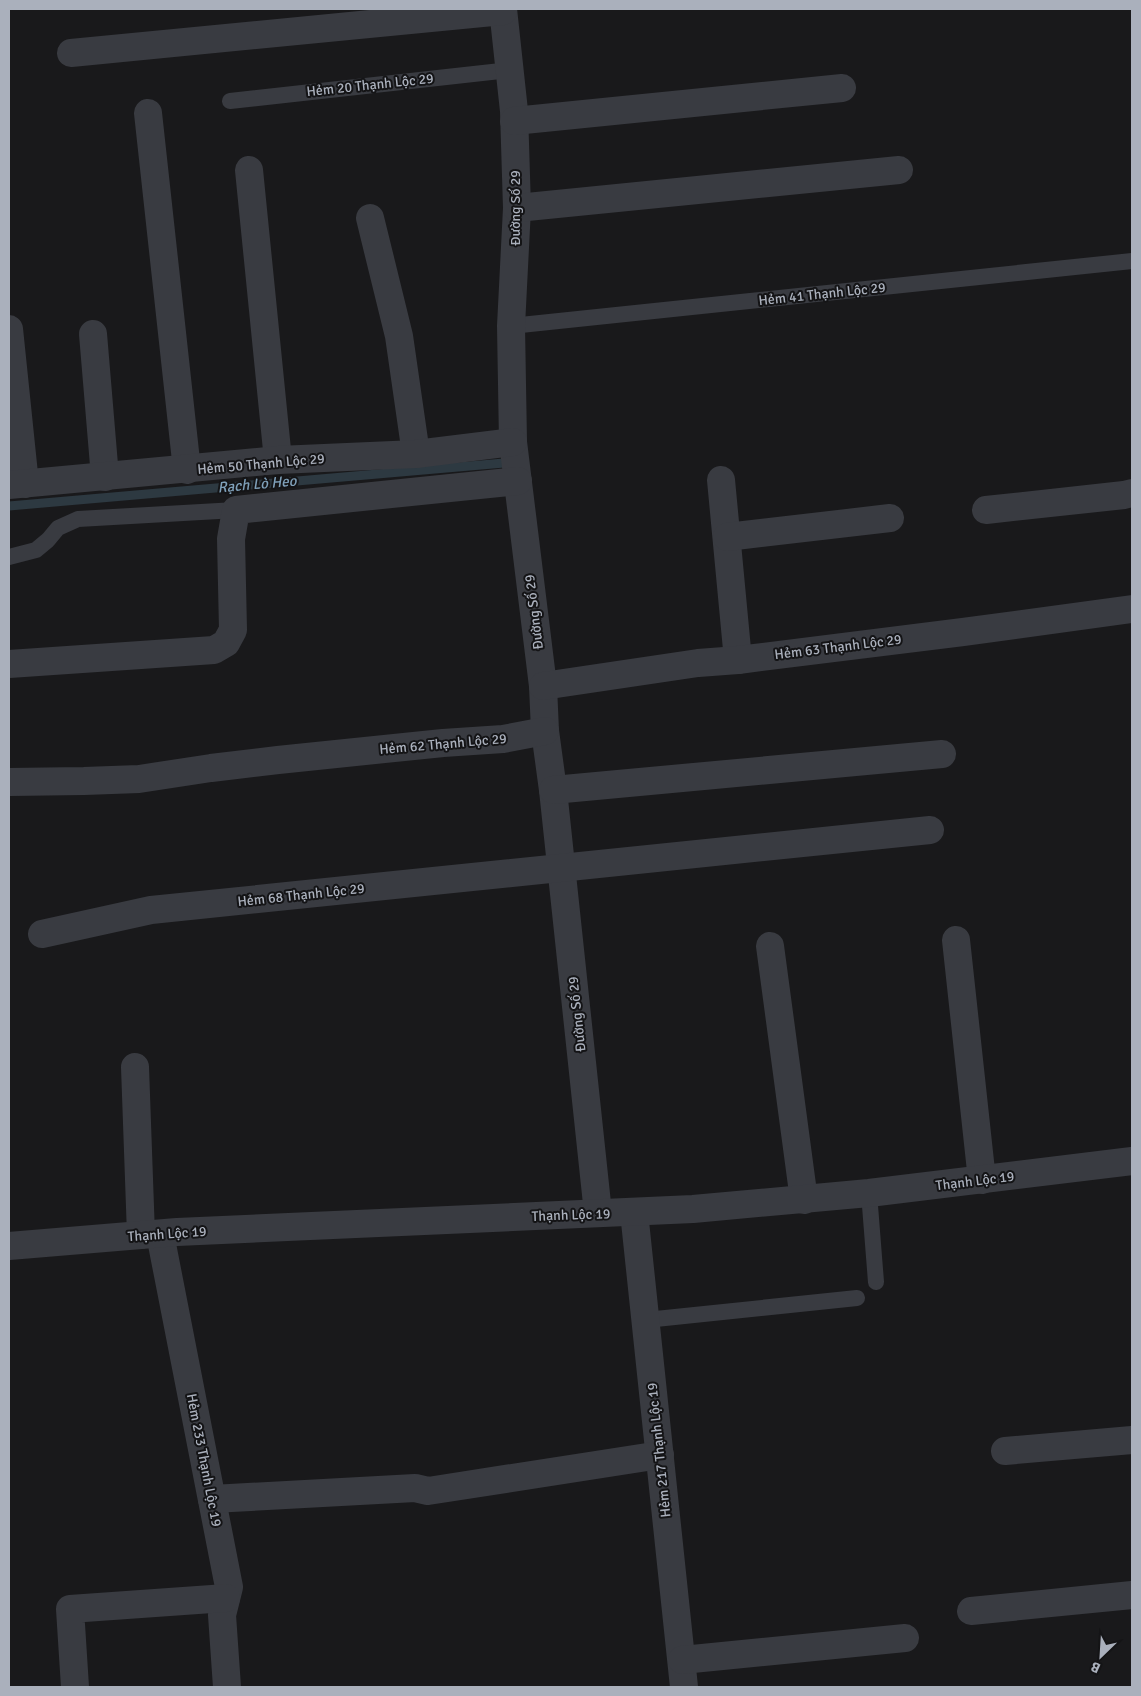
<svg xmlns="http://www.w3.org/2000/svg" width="1141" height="1696" font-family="Signika,sans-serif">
  <rect width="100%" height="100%" fill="#19191b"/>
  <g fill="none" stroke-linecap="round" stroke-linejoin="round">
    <path stroke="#2d3941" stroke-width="9" d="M9 506 504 463"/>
    <g stroke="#393b41" stroke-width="16">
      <path d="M230 101 510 70"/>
      <path d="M511 326 1132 261"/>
      <path d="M9 557 36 550 48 540 58 528 78 519 236 510"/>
      <path d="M869 1193 876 1282"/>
      <path d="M646 1320 857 1298"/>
    </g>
    <g stroke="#393b41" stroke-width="28">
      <path d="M503 9 514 111 517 208 511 326 513 442 543 686 545 731 553 790 598 1213"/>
      <path d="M71 53 503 11"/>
      <path d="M148 113 187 470"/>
      <path d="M514 121 842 88"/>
      <path d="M249 170 278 460"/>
      <path d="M517 208 899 170"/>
      <path d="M370 218 399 336 416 454"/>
      <path d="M9 329 25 484"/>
      <path d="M93 334 105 477"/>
      <path d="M721 480 738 660"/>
      <path d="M9 485 278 460 416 454 513 442"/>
      <path d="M986 510 1124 495 1132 493"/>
      <path d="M727 537 890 518"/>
      <path d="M9 664 214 650 226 643 233 630 231 539 236 510 518 481"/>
      <path d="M543 686 698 663 738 660 963 632 1132 609"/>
      <path d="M9 782 84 781 139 779 211 768 278 760 443 743 503 739 545 731"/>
      <path d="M553 790 942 754"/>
      <path d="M42 934 151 910 930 830"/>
      <path d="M956 940 982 1180"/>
      <path d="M770 946 804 1200"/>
      <path d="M135 1067 141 1235"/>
      <path d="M634 1212 684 1687"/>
      <path d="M160 1234 229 1587 222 1615 227 1687"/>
      <path d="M1005 1451 1132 1440"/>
      <path d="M212 1499 415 1488 428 1491 660 1455"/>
      <path d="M971 1611 1132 1595"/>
      <path d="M682 1660 905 1638"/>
      <path d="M75 1687 70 1609 226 1598"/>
    </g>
    <path stroke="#393b41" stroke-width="28" d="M9 1246 177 1232 693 1209 869 1193 1132 1161"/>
  </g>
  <g text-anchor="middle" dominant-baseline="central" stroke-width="4" stroke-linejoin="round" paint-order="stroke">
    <g font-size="14" fill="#aab0bc" stroke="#141416">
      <text transform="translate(370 85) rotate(-6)">Hẻm 20 Thạnh Lộc 29</text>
      <text transform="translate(515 208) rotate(-90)">Đường Số 29</text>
      <text transform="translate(822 294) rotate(-6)">Hẻm 41 Thạnh Lộc 29</text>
      <text transform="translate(261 464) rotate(-5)">Hẻm 50 Thạnh Lộc 29</text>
      <text transform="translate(534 612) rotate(-97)">Đường Số 29</text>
      <text transform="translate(838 647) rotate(-7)">Hẻm 63 Thạnh Lộc 29</text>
      <text transform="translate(443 744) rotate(-5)">Hẻm 62 Thạnh Lộc 29</text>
      <text transform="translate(301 895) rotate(-6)">Hẻm 68 Thạnh Lộc 29</text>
      <text transform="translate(577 1014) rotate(-96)">Đường Số 29</text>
      <text transform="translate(975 1181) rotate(-7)">Thạnh Lộc 19</text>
      <text transform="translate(571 1215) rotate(-2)">Thạnh Lộc 19</text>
      <text transform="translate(167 1234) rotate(-4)">Thạnh Lộc 19</text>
      <text transform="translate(659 1450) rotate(-96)">Hẻm 217 Thạnh Lộc 19</text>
      <text transform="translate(204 1460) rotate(79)">Hẻm 233 Thạnh Lộc 19</text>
    </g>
    <g font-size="15" font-style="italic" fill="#7fa0b9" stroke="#141416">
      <text transform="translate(257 484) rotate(-5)">Rạch Lò Heo</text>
    </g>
  </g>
  <rect width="1141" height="1696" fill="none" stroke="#aab0bc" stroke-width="20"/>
  <g transform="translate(1101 1656) rotate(205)" stroke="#141416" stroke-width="4" paint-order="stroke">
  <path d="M0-4L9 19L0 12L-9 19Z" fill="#aab0bc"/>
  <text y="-8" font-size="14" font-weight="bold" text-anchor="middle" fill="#aab0bc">B</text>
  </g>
</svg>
